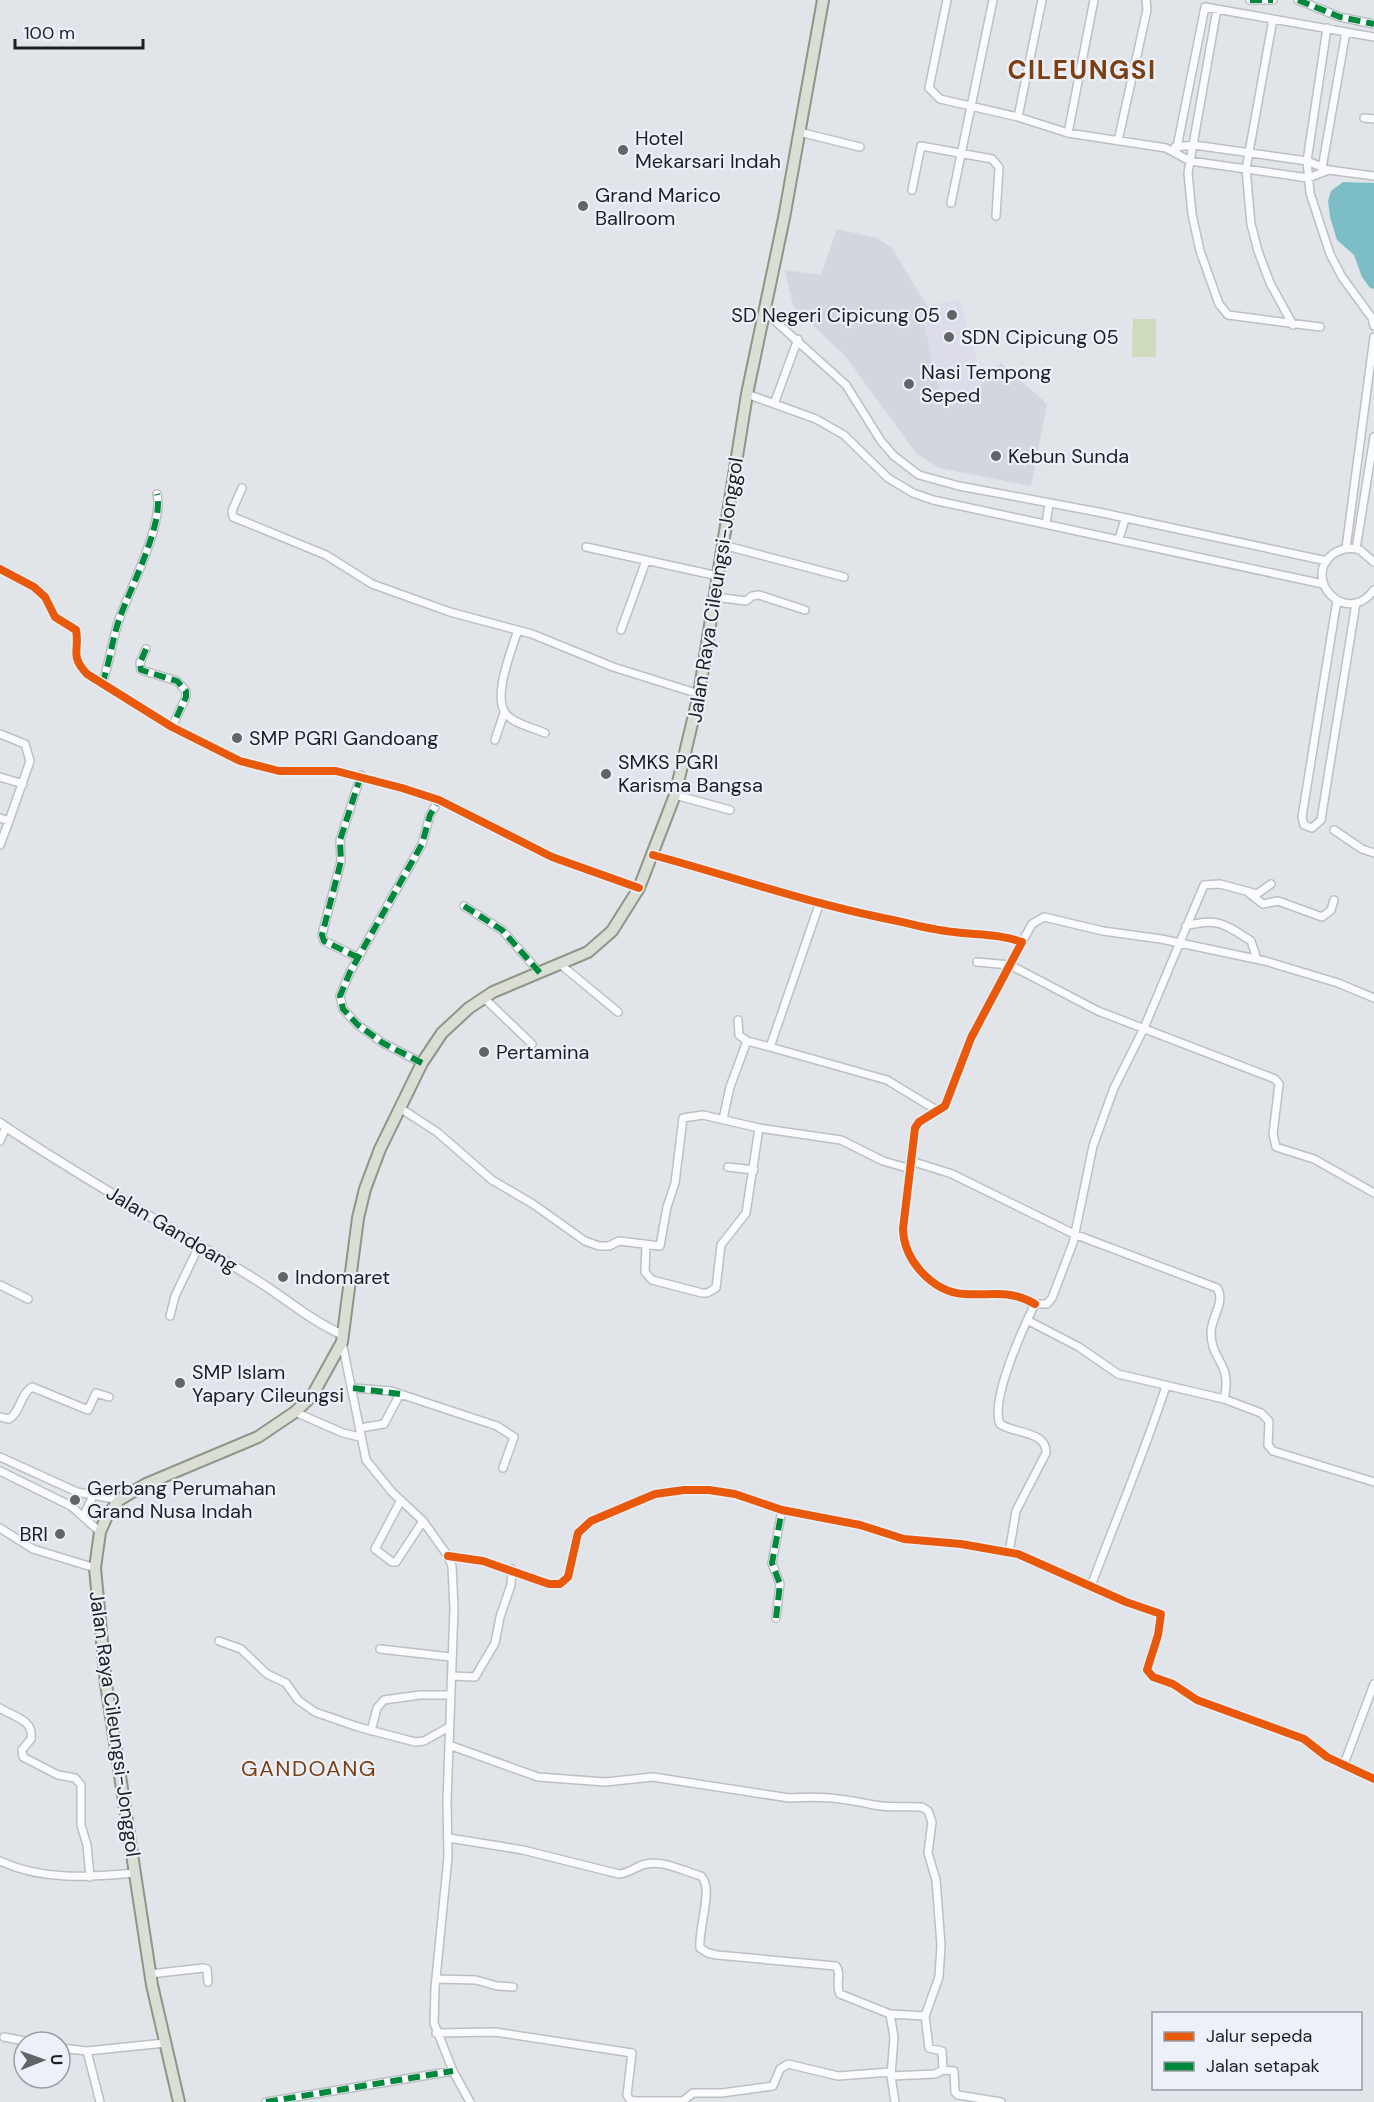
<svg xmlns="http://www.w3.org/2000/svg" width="1374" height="2102" font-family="'DM Sans',sans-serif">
	<rect width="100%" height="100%" fill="#e1e4e8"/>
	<path fill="#d1d6df" d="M837,229L877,238L892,248L927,306L923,318L931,355V365L935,378L952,403L983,383L1001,363L1047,404L1031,486L939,468L916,453L846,357L793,306L785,270L821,275Z"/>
	<path fill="#dddcea" d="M960,299L983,383L953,404L948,397L938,396L940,384L931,365V355L923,318L927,306Z"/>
	<path fill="#cedbbd" d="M1133,319H1156V357H1132Z"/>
	<path fill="#7dbec6" d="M1343,182L1374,183V289L1370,288L1362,277L1354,255L1337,240L1330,217L1328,201L1331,191Z"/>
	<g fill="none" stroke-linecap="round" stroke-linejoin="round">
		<g stroke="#bdbfc3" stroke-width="10">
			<path id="minor" d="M947,0L929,88L940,99L1018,117L1042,0
				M1250,0H1273
				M1298,0L1340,17L1374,24
				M1217,9L1188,173L1192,214L1200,251L1219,304L1228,315L1320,327
				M1273,19L1246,169L1251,224L1258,251L1270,283L1293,325
				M1327,28L1307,161L1310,193L1330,254L1342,277L1372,318L1374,326
				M1018,117L1068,133L1166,148L1190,161L1308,178L1329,170
				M1364,118L1374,119
				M799,132L860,147
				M1068,133L1094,0
				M1118,141L1147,10L1146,0
				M1175,147L1194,145L1307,161L1329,170L1374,176
				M1176,152L1205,7L1374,37
				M1322,168L1346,32
				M912,190L921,146L992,159L999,167L996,216
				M951,203L993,0
				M765,312L846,385L881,441L894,456L919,475L959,486L1098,512L1327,561
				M747,394L816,419L844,435L888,478L913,493L933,500L1323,584
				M774,404L798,339
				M242,488L232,511L233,517L326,555L372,584L450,612L532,634L613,667L699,694
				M1046,524L1049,504
				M1119,539L1125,519
				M723,545L844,577
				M586,547L718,576
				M1346,548L1374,337
				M1356,549L1374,437
				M1374,562L1360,550C1351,547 1342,548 1333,554C1301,578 1346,628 1374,590
				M0,569L34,587L45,597L55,617L76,630C80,650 69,655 87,674L172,727L240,761L279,771H336L402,788L439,800L552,857L639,888
				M715,597L746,601L752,596L759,595L805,610
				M1337,600L1302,817L1304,825L1312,828L1321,820L1356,603
				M518,630C512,649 491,699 507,715C515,724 534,728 545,733
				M621,630L646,561
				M146,649L140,663L141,670L177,681L186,691V697L172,727
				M102,684C110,662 112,639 120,617C131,587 164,523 157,494
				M0,734L25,744L30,761L9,821L0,818
				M495,740L504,713
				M0,777L23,784
				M675,795L730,810
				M1334,830L1362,849L1374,853
				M0,845L9,821
				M653,855C730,876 805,902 883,918C906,922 930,930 954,932C977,935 1000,934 1022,942L971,1038L945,1106L919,1122L915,1128L903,1229C904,1260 932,1292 964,1294C991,1296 1010,1289 1035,1304
				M1249,893L1263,904L1278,901L1322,917L1331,910L1334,900
				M820,902L770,1047L887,1080L938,1111
				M464,906L502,930L540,973
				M1186,926C1217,917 1225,924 1251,941L1257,959
				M1022,942L1032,924L1044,917L1103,931L1161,939L1265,961L1338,983L1374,998
				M359,958L324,941L322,935L341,861L340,840L361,775
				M977,962L1010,965L1098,1011L1275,1079L1279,1084L1273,1134L1276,1147L1314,1159L1374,1193
				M560,964L618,1012
				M484,998L532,1044
				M738,1020L739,1035L747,1041
				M422,1063L383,1043L358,1025L343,1009L340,996L350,972L422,844L430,815L439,800
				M400,1108L437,1132L492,1180L533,1204L585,1241L599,1246H609L619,1241L660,1246L667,1207L675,1183L683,1118L703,1115L759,1128
				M723,1119L730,1087L747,1041L770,1047
				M0,1141L6,1127
				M911,1161L952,1174L1074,1234L1217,1288C1226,1302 1211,1317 1211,1333C1211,1361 1233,1363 1224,1399
				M728,1167L754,1170
				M646,1245L645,1272L652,1280L702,1293H707L716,1288L721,1245L746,1213L759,1128L841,1140L883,1161L911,1169
				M0,1285L28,1299
				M170,1316L175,1296L199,1246
				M1027,1320L1079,1347L1118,1374L1224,1399L1261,1413L1269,1421L1268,1445L1273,1451L1374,1482
				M342,1342L366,1460L392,1492L423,1521L448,1556L452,1566L454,1608L447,1801L448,1857L435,1988L434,2023L453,2071L470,2102
				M353,1388L391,1391L497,1426L514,1437L503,1468
				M295,1412L343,1433L360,1437
				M0,1417L9,1419C21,1412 20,1394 32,1387L88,1410L96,1393L109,1397
				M360,1428L384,1424L400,1394
				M0,1457L77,1492L119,1500
				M0,1471L71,1506L100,1532
				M401,1500L375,1549L392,1562H396L423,1521
				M83,1517L93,1496
				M0,1528L33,1549L95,1568
				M1009,1553L1016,1511L1046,1453C1047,1431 1015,1434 1000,1424C990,1400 1023,1328 1035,1304H1047L1052,1298L1073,1243L1093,1146L1114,1088L1144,1028L1204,885L1220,884L1257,894L1271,884
				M448,1556L483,1561L549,1584H560L568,1577L578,1533L591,1521L655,1494L684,1490H709L735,1494L782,1510L860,1525L904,1539L961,1544L1018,1554L1126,1602L1161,1614L1158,1635L1147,1670L1153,1677L1173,1684L1197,1700L1304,1739L1327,1757L1374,1779
				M1091,1586C1116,1519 1144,1454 1166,1386
				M776,1618L780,1584L772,1563L782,1510
				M219,1641L241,1649L267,1674L286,1683L298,1700L315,1712L358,1727L415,1742L424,1741L449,1727
				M380,1649L451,1657
				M452,1676L475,1677L495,1643L500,1617L511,1585L512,1569
				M0,1708C13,1717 34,1719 31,1739L22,1750L23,1757L58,1775L75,1778L81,1785V1825L87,1845L90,1877
				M371,1731L377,1708L384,1700L420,1695H450
				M449,1745L538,1777L605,1782L653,1777L789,1798C823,1796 841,1798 874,1805C889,1808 906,1806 922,1807L928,1811L932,1822L928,1853L936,1880L941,1945L939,1977L925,2016
				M1344,1764L1374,1684
				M449,1838L523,1850L619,1874C630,1873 636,1866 646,1864C664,1860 683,1871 701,1876C714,1888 698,1928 700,1948L708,1953L717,1955L836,1966C842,1973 835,1985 840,1994L890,2014L925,2016L929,2048L942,2051L943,2070L954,2071L955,2092L958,2095L1001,2102
				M0,1861C43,1881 89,1877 135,1873
				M150,1974L203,1968L207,1969L208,1982
				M436,1979L476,1980L497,1986L513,1987
				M890,2014L894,2037L891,2076L895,2102
				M436,2033L495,2032L632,2053L627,2095L630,2100L636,2101H683L693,2093H722L773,2086L780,2069L788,2064L838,2076L891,2072
				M4,2037L29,2042
				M60,2048L87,2051L100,2102
				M87,2051L165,2043
				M891,2076L935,2074L943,2070
				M266,2102L453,2071"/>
		</g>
		<g stroke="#bdbfc3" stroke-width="11">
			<path id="tertiary" d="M0,1123C81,1178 167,1225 250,1276C282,1295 309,1320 343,1335"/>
		</g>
		<g stroke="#8f9587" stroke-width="14">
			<path id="primary" d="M179,2102L152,1985L106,1684L95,1568L100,1532L107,1516L119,1500L146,1484L258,1437L295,1412L312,1396L342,1342L358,1218L365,1189L380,1149L422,1063L442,1033L469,1008L493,992L588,952L612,931L639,888L675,795L699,694L747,394L784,218L823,0"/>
		</g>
		<use href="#minor" stroke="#fafbfc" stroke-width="7"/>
		<use href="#tertiary" stroke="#fafbfc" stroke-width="8"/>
		<use href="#primary" stroke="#daded5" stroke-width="10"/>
		<path stroke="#00873e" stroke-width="6" stroke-dasharray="12 6" stroke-linecap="butt" d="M1250,0H1273
			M1298,0L1340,17L1374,24
			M146,649L140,663L141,670L177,681L186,691V697L172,727
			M102,684C110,662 112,639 120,617C131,587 164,523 157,494
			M464,906L502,930L540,973
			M359,958L324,941L322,935L341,861L340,840L361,775
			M422,1063L383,1043L358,1025L343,1009L340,996L350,972L422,844L430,815L439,800
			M353,1388L400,1394
			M776,1618L780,1584L772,1563L782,1510
			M266,2102L453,2071"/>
		<g stroke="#ebf0f9" stroke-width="11">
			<path id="cycleway" d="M0,569L34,587L45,597L55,617L76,630C80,650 69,655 87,674L172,727L240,761L279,771H336L402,788L439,800L552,857L639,888
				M653,855C730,876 805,902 883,918C906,922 930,930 954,932C977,935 1000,934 1022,942L971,1038L945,1106L919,1122L915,1128L903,1229C904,1260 932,1292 964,1294C991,1296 1010,1289 1035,1304
				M448,1556L483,1561L549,1584H560L568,1577L578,1533L591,1521L655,1494L684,1490H709L735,1494L782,1510L860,1525L904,1539L961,1544L1018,1554L1126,1602L1161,1614L1158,1635L1147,1670L1153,1677L1173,1684L1197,1700L1304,1739L1327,1757L1374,1779"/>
		</g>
		<use href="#cycleway" stroke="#e8590c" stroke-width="8"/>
	</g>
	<g fill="#626467" stroke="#ebf0f9" stroke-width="2">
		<circle cx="623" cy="150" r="6"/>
		<circle cx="583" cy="206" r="6"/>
		<circle cx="952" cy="315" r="6"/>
		<circle cx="949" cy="337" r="6"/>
		<circle cx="909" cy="384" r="6"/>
		<circle cx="996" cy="456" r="6"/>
		<circle cx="237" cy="738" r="6"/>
		<circle cx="606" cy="774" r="6"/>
		<circle cx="484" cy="1052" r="6"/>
		<circle cx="283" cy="1277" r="6"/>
		<circle cx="180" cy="1383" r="6"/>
		<circle cx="75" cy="1500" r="6"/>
		<circle cx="60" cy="1534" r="6"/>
	</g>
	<g text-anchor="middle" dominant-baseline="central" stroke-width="4.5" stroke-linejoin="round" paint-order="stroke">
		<g font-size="20" fill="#1d1f22" stroke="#ebf0f9" text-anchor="start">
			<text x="635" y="138">Hotel<tspan x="635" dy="23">Mekarsari Indah</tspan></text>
			<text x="595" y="195">Grand Marico<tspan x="595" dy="23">Ballroom</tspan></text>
			<text x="940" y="315" text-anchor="end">SD Negeri Cipicung 05</text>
			<text x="961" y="337">SDN Cipicung 05</text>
			<text x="921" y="372">Nasi Tempong<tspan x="921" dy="23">Seped</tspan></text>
			<text x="1008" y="456">Kebun Sunda</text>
			<text x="249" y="738">SMP PGRI Gandoang</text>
			<text x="618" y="762">SMKS PGRI<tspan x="618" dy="23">Karisma Bangsa</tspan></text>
			<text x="496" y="1052">Pertamina</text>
			<text x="295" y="1277">Indomaret</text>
			<text x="192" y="1372">SMP Islam<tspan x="192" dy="23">Yapary Cileungsi</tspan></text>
			<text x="87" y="1488">Gerbang Perumahan<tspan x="87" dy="23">Grand Nusa Indah</tspan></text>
			<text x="48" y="1534" text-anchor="end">BRI</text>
		</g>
		<g font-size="20" fill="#1d1f22" stroke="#ebf0f9">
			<text transform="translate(715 590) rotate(-81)">Jalan Raya Cileungsi-Jonggol</text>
			<text transform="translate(172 1229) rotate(31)">Jalan Gandoang</text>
			<text transform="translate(115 1724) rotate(82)">Jalan Raya Cileungsi-Jonggol</text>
		</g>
		<g font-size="22" letter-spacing="1.5" fill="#7b3f11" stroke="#ebf0f9">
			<text x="309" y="1768">GANDOANG</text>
		</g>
		<g font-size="26" font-weight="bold" letter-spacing="1.5" fill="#7b3f11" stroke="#ebf0f9">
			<text x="1082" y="70">CILEUNGSI</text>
		</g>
	</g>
	<rect x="1152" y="2012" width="210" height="78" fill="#ebf0f9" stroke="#999ca3" stroke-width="1.5"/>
	<rect x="1164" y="2032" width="30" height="9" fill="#e8590c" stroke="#999ca3" stroke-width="1.5"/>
	<text x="1206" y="2042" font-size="18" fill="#1d1f22">Jalur sepeda</text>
	<rect x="1164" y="2062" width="30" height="9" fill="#00873e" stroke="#999ca3" stroke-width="1.5"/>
	<text x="1206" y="2072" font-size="18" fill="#1d1f22">Jalan setapak</text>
	<g transform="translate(42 2060) rotate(89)"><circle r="28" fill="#ebf0f9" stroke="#999ca3" stroke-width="1.5"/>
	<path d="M0-4.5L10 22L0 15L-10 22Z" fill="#626467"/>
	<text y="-9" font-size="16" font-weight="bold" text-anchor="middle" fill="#1d1f22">U</text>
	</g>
	<path d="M15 39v9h128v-9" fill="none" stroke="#1d1f22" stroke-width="3"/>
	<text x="24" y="39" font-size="18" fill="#1d1f22" stroke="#ebf0f9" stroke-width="4.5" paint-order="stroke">100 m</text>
</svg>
